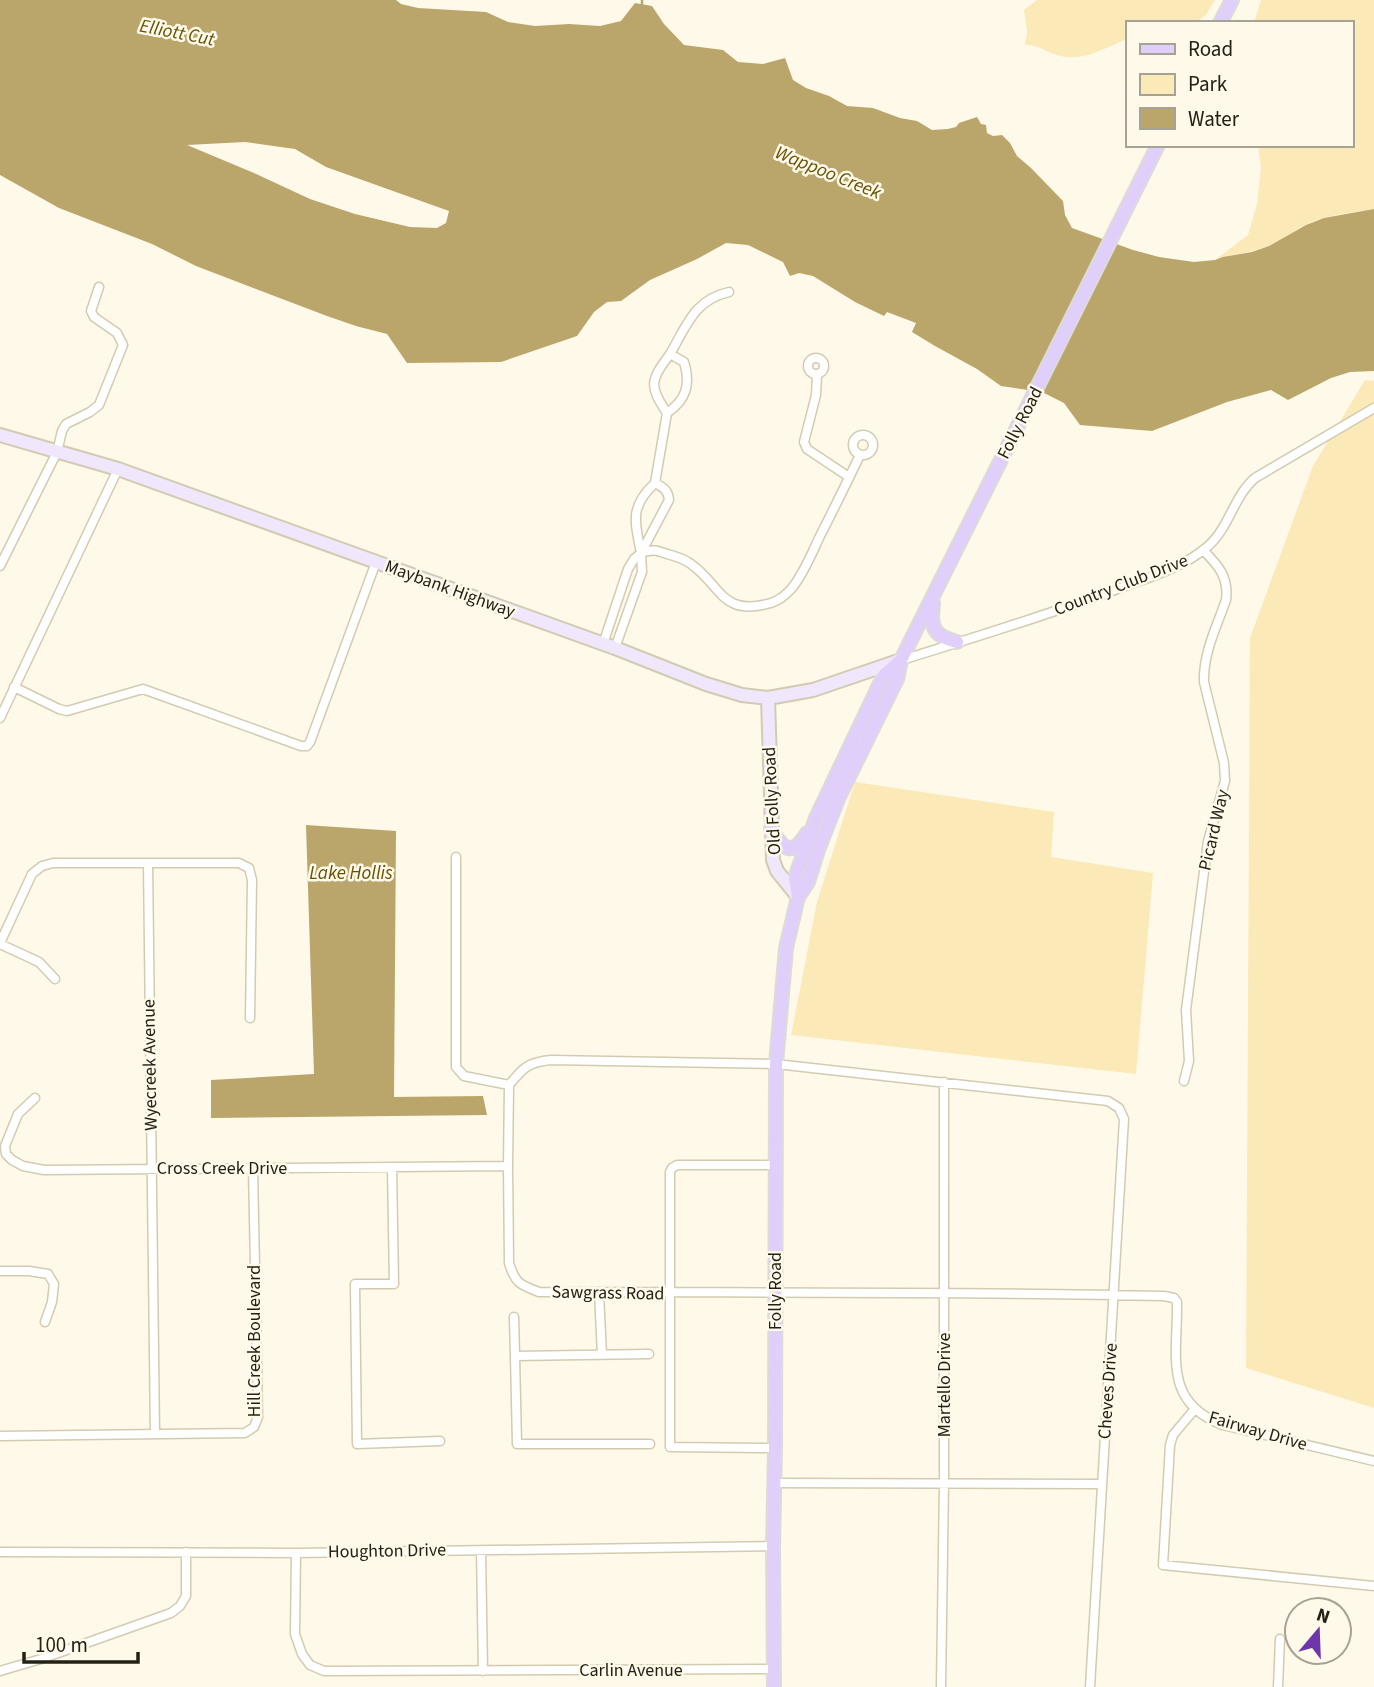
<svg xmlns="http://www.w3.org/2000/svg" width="1374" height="1687" font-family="'Source Sans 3',sans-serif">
	<rect width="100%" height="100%" fill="#fef9e9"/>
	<path fill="#fbeab7" d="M1037,0H1215L1206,15L1195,23H1127V39C1104,48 1082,63 1057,55C1046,52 1038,44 1025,45L1027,32L1024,10Z
		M1261,0H1374V209C1351,213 1326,215 1305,225C1291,232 1278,243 1262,248C1247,254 1230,254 1215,260L1248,235L1257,204L1261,168L1258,145H1351V23H1254Z
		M1365,380L1374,381V1408L1246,1368L1250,638L1313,466Z
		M855,782L1054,812L1051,857L1153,873L1136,1074L791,1035L817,902Z"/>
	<path fill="#baa66b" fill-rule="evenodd" d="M0,0H396L401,4L418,8L486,12L508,22L535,26L569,24L600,26L621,21L635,3L652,6L664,24L684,45L723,50L738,62L763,64L785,58L793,80L806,88L829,96L847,106L873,108L900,118L917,121L932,130L948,129L956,127L959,123L977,117L981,124L986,125L987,133L993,136L1002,135L1010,143L1017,156L1031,168L1063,201L1065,215L1072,228L1133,250L1159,257L1194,262L1215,260L1223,257L1252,252L1269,246L1306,225L1324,218L1374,209V371L1350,372L1331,378L1288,400L1271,390L1227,402L1152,431L1080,425L1064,403L1042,392L1001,386L977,369L935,346L912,332L916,323L887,312L884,316L855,302L813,276L799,273L790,276L783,262L748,245L726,243L697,259L650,280L621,301L607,302L594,312L577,336L501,362L407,363L387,334L356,326L327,316L196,266L152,244L59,208L0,175ZM245,142L295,149L326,167L449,211L446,223L437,228L410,227L355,214L310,199L254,173L187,145Z
		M306,825L396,831L394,1097L483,1096L487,1115L211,1118V1080L314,1074Z"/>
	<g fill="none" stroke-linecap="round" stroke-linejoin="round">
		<path stroke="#baa66b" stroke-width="2.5" d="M642,0V4"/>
		<g stroke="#d3cbb1" stroke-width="11">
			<path id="street" d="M670,354C687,325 694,300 729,292
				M808 366a8 8 0 1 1 16 0a8 8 0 1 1-16 0Z
				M817,374L816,395L804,442L807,449L849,477
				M853 445a10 10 0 1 1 20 0a10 10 0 1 1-20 0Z
				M655,483L667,413C648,385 651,380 670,354L684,362C691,385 686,400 667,413
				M655,483C664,488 668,490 669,500L641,553C635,522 629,507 655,483Z
				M641,553C653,549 656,550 667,554C675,556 684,559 691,564C722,586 721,617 771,603C780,600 786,595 792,588C804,573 812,553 820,536C834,509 847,482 860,455
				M0,566L57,452L62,431L66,424L90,412L99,405L123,345L117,333L94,317L91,311L99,287
				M603,644L628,569L634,559L641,553L642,572L615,648
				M902,660C975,637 1049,615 1120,588C1150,577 1182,568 1207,547C1229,529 1233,497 1255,478L1374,408
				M14,687L59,709L67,711L143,689L301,746H307L310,742L376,562
				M0,718L118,469
				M456,857V1067L464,1076L509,1085
				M148,863L155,1434
				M0,943L32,874L42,866L53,863H239L249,868L252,880L250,1018
				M0,944L39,962L55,979
				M1184,1081L1189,1061L1186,1010L1208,841L1225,781L1224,763L1204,682C1203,653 1217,626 1226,600C1229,577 1218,565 1203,550
				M509,1085C523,1068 528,1062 551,1060L776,1064L1108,1101L1119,1108L1124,1119L1090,1687
				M509,1085L508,1166L509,1263C515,1283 520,1285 539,1292C747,1293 956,1291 1164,1296L1174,1298L1177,1302C1178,1355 1162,1402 1223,1425L1374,1461
				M35,1098L18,1114L5,1146L6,1154L12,1160L23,1166L44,1170L508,1166
				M392,1168L394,1284H355L357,1444L440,1441
				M0,1271H29L48,1274L54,1284L52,1302L45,1322
				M599,1292L602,1355
				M514,1317L515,1356
				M649,1354L515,1356L517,1444H650
				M1194,1410L1173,1435L1170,1445L1163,1565L1374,1586
				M0,1436L245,1433L254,1427L258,1417L253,1168
				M775,1448L670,1447V1172L672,1168L677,1165H776
				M774,1483L1101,1484
				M481,1550L483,1671
				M0,1552L296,1553L773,1546
				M296,1553L295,1634L302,1654L310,1665L324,1671L775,1669
				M0,1671L41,1659L171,1613L180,1606L186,1596V1552
				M941,1687L944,1482V1082
				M1278,1687L1280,1639"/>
		</g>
		<g stroke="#d3cbb1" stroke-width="16">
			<path id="secondary" d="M0,435L118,469L615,648L706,684L742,695L768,698L813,690L901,660
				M768,698L773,860L777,871L798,897"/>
		</g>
		<g stroke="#dcdbda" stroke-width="16">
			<path id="primary" d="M1220,23L1232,0
				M933,603C930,627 933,636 957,642
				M771,829C783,848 791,859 807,833
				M798,897L795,878L816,818L884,675L901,660
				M774,1687L773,1546L775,1448L776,1064L786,948L798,897L808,882L818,850L838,799L897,679L901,660L1158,145"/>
		</g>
		<use href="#street" stroke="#fff" stroke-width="8"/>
		<use href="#secondary" stroke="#f0e7fd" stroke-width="12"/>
		<use href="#primary" stroke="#e1cffb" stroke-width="12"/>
	</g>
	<g text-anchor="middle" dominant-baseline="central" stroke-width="5" stroke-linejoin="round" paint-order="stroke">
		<g font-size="18" fill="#232016" stroke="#fef9e9">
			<text transform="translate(1020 423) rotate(-63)">Folly Road</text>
			<text transform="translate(1121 585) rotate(-21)">Country Club Drive</text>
			<text transform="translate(450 589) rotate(20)">Maybank Highway</text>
			<text transform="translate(772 801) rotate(-93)">Old Folly Road</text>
			<text transform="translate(1214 830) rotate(-77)">Picard Way</text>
			<text transform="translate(150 1065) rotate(-91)">Wyecreek Avenue</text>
			<text x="222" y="1168">Cross Creek Drive</text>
			<text transform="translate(775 1291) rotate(-90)">Folly Road</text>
			<text transform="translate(608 1293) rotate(1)">Sawgrass Road</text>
			<text transform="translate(254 1341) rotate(-90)">Hill Creek Boulevard</text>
			<text transform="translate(944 1385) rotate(-90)">Martello Drive</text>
			<text transform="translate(1108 1391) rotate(-86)">Cheves Drive</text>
			<text transform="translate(1258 1431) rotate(16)">Fairway Drive</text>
			<text transform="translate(387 1551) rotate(-1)">Houghton Drive</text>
			<text x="631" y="1670">Carlin Avenue</text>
		</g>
		<g font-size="19" font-style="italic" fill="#665104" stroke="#fef9e9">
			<text transform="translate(177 33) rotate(11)">Elliott Cut</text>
			<text transform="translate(828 173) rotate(22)">Wappoo Creek</text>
			<text x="351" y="873">Lake Hollis</text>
		</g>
	</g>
	<rect x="1126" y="21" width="228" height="126" fill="#fef9e9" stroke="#a6a295" stroke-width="2"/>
	<rect x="1140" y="44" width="35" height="10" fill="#e1cffb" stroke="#a6a295" stroke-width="2"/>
	<text x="1188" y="56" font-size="21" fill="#232016">Road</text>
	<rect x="1140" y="74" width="35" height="21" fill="#fbeab7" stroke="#a6a295" stroke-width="2"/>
	<text x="1188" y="91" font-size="21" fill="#232016">Park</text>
	<rect x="1140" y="108" width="35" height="21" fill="#baa66b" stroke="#a6a295" stroke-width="2"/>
	<text x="1188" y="126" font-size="21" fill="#232016">Water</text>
	<g transform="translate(1318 1631) rotate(19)"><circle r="33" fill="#fef9e9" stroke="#a6a295" stroke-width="2"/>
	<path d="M0-5L12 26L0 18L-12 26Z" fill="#6f35ab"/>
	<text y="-10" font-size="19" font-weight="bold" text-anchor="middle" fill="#232016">N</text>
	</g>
	<path d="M24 1652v10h114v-10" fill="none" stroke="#232016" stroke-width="3.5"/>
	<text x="35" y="1652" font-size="21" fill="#232016" stroke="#fef9e9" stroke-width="5" paint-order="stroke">100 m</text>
</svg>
